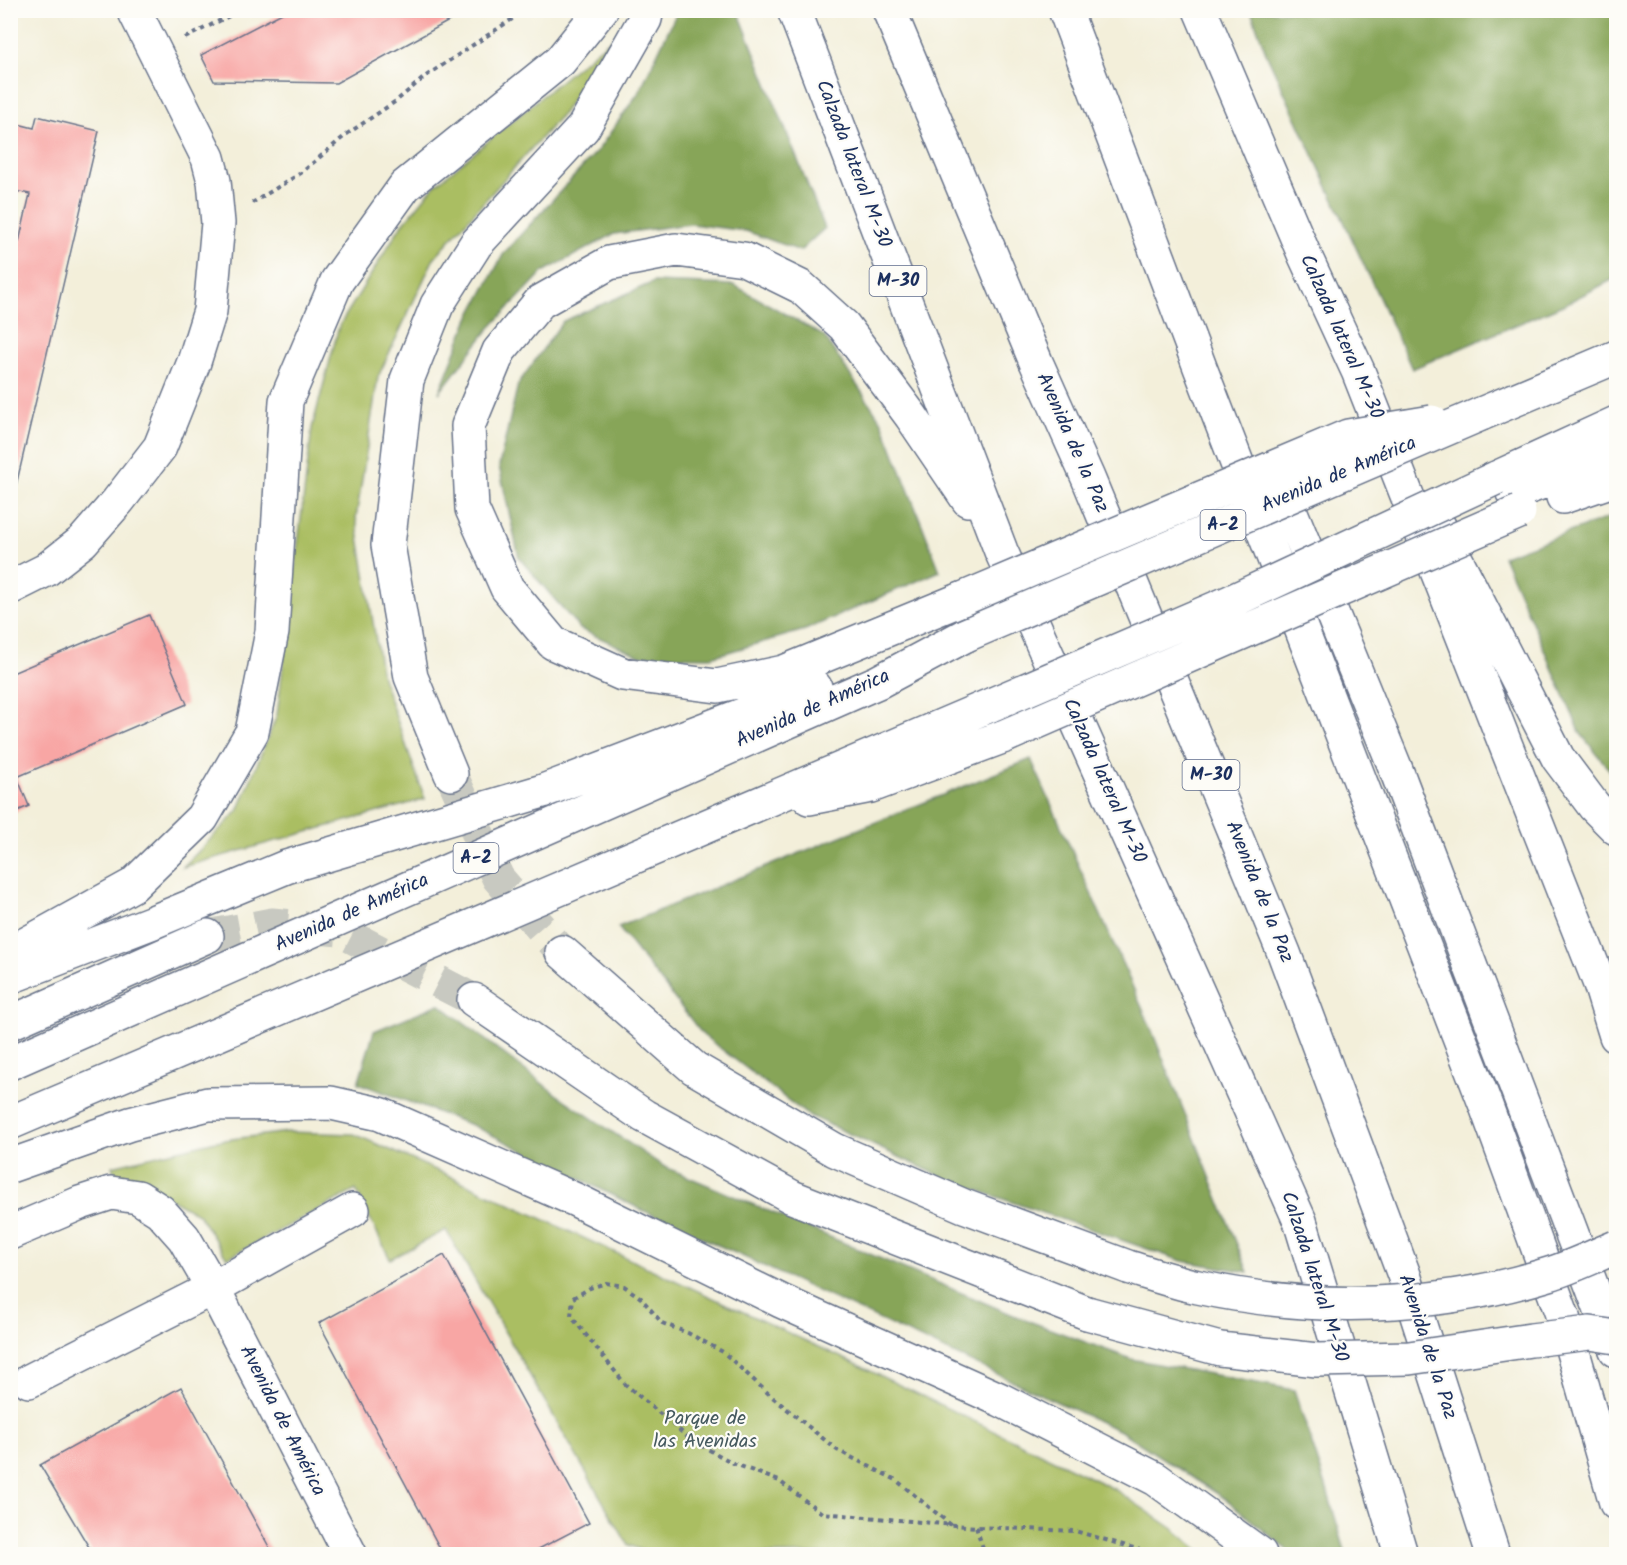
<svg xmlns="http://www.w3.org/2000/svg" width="1627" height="1565" font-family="Kalam,sans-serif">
	<rect width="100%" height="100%" fill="#fdfcf7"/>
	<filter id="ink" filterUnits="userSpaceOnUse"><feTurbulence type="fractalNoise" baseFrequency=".0167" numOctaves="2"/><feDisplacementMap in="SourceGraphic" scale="12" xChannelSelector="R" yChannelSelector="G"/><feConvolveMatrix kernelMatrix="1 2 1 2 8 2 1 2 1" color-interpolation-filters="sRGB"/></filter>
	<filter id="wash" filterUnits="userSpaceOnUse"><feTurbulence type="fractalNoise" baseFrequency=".008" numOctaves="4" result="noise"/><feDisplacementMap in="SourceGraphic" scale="24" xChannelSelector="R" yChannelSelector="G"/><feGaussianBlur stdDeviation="1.35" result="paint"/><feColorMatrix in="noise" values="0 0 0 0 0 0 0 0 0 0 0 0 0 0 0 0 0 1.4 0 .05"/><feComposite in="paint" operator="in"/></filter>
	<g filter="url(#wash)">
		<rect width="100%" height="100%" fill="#f3efda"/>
		<path fill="#aabe62" stroke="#627660" stroke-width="1.5" d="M612,38L564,112L434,258L378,377L356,518L382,677L425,799L183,867L238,811L277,715L312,428L339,326L399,229L434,186Z
			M288,1132L354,1134L454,1178L860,1366L1114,1489L1172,1528L1204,1554H652L628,1545L446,1230L390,1259L356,1190L227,1258L198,1214L139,1181L116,1179L112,1166L216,1141Z"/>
		<path fill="#87a558" stroke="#516a5b" stroke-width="1.5" d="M678,10L738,11L825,228L800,251L746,231L691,224L614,234L543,272L488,330L439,393L468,320L504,253L598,150L639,92Z
			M1251,11H1616V278L1565,304L1412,369L1266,53Z
			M654,282L734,285L824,336L882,422L940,571L805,630L711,657L640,656L580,629L519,558L499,466L518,384L563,321Z
			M1616,515V778L1581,734L1503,556Z
			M1031,759L1148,1021L1248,1272L1182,1261L951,1181L806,1114L703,1035L618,927Z
			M439,1004L556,1094L663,1166L1018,1317L1131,1359L1294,1390L1325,1483L1346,1554H1292L1227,1500L1122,1432L638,1208L474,1126L358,1083L374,1031Z"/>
		<g id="blocks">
			<path fill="#f8a6a4" d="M288,10H469L336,83L214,81L201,55Z
				M37,116L99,131L11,507L10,241L19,242L30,194L10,190V122L34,128Z
				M149,615L187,704L17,777L29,806L10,814V674Z
				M444,1255L589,1523L529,1554H443L319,1323Z
				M181,1387L273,1554H93L40,1465Z"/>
		</g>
	</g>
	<g filter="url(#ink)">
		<use href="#blocks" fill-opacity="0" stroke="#677289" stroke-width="1.5"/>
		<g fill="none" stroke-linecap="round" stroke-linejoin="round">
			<path stroke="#c8c9c1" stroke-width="33" stroke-dasharray="33 16" stroke-linecap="butt" d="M451,774L498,878L562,952
				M207,936L272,924L338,930L474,1000"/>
			<g stroke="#677289" stroke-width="36">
				<path id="minor" d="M10,588L46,570L83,541L118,501L160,447L194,362L210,311L218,223L214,181L208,158L134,10
					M10,1233L80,1203L111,1193L138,1197L160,1211L184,1238L213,1288L350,1554
					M29,1381L213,1288L353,1210"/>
			</g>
			<g stroke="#677289" stroke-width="36">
				<path id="highway" d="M794,10L1001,551L1300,1221L1401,1554
					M889,10L1036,362L1088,478L1284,953L1404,1275L1493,1554
					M1065,10L1201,370L1486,1106L1563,1317L1616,1503
					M1200,10L1304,254L1358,371L1600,984L1616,1036
					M1481,414L1616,357
					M1268,474L1288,505L1395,767L1616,1350
					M1496,478L1616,423
					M1513,493L1616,455
					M1563,497L1616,479
					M1439,526L1558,758L1594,806L1616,828
					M962,599L784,672L717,686L622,674L553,643L507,588L472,509L468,426L499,351L540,302L609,263L676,250L744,259L801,287L844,326L911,416L968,500
					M451,774L411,677L388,545L407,380L437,305L476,244L583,128L645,19L647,10
					M809,798L871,786L1005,736
					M562,952L694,1068L835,1150L964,1206L1128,1267
					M10,953L133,885L202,818L252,732L272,632L286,401L337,281L405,186L560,61L601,10
					M10,977L153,922L286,867L543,791L815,687
					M474,1000L644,1116L792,1197L1087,1313
					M10,1023L207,936
					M10,1063L878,682L966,635
					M10,1123L993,704
					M10,1166L130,1124L208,1104L331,1103L380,1114L576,1200L781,1301L1001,1400L1156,1479L1260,1554"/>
			</g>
			<path stroke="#677289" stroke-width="4" stroke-dasharray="4.5 4.5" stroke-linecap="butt" d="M185,38L241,10
				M252,203L301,173L347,134L396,101L426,76L526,10
				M951,1525L896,1480L837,1450L770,1395L723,1352L688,1333L662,1323L641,1298L624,1286L606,1283L590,1288L573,1298L571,1316L625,1384L691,1440L735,1464L779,1481L822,1513L976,1527L1075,1531L1154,1554
				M976,1527L985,1554"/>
			<use href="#minor" stroke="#fff" stroke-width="33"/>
			<use href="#highway" stroke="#fff" stroke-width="33"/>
			<g stroke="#677289" stroke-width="36" stroke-linecap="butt">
				<path id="highway-bridge" d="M962,599L1348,436L1432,422
					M966,635L1481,414
					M993,704L1228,603L1496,478
					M1005,736L1519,512
					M1128,1267C1151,1274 1174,1282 1198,1287C1314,1312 1435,1309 1549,1274C1572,1267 1594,1256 1616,1247
					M1087,1313L1220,1349L1317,1360L1409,1358L1531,1340L1590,1333L1616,1337"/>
			</g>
			<use href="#highway-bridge" stroke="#fff" stroke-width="33"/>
		</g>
	</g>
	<g text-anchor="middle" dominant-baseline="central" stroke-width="4.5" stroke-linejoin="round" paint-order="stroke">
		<g fill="#fdfcf7" stroke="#5f6c8c" stroke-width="1.5">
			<rect x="869.5" y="266" width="57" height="30" rx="4.5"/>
			<rect x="1200.5" y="510" width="45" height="30" rx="4.5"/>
			<rect x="1182.5" y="760" width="57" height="30" rx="4.5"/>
			<rect x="453.5" y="843" width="45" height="30" rx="4.5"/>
		</g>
		<g font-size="18" font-weight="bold" fill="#1b2f5e">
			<text x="898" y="281">M-30</text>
			<text x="1223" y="525">A-2</text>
			<text x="1211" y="775">M-30</text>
			<text x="476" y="858">A-2</text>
		</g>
		<g font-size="20" fill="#1b2f5e" stroke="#fdfcf7">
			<text transform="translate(853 164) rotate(69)">Calzada lateral M-30</text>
			<text transform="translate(1341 337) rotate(66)">Calzada lateral M-30</text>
			<text transform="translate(1072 443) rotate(66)">Avenida de la Paz</text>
			<text transform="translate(1339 475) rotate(-23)">Avenida de América</text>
			<text transform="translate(813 709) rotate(-24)">Avenida de América</text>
			<text transform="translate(1104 781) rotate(66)">Calzada lateral M-30</text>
			<text transform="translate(1259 892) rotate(68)">Avenida de la Paz</text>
			<text transform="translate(352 913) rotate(-24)">Avenida de América</text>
			<text transform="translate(1314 1277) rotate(72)">Calzada lateral M-30</text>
			<text transform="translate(1427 1347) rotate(72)">Avenida de la Paz</text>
			<text transform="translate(282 1421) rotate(63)">Avenida de América</text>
		</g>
		<g font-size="20" fill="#465a5f" stroke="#fdfcf7">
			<text x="705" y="1419">Parque de<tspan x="705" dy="23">las Avenidas</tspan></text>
		</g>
	</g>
	<rect width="1627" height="1565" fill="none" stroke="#fdfcf7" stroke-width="36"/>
</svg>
